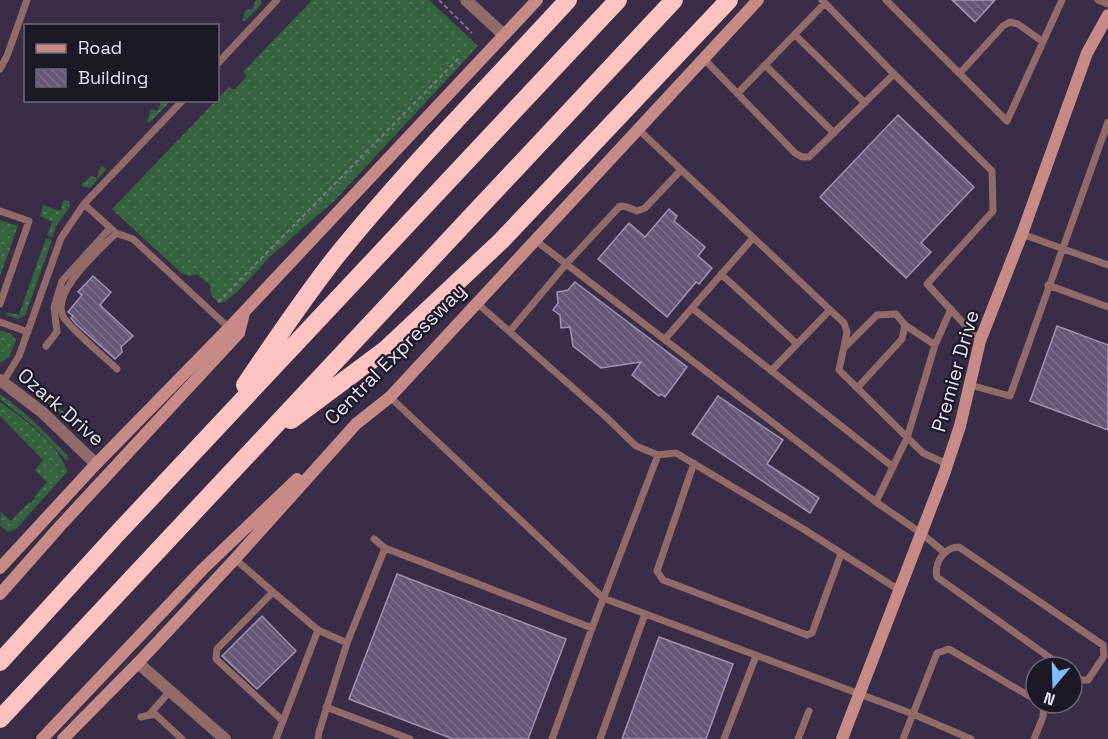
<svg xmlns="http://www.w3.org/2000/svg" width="1108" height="739" font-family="'Space Grotesk',sans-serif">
	<defs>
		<pattern id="grass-dots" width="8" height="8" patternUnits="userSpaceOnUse" patternTransform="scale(1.5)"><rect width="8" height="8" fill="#35633e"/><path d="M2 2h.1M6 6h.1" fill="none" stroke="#52795a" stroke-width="1.8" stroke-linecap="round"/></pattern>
		<pattern id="building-back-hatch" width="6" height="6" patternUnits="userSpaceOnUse" patternTransform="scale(1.5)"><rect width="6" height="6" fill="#645876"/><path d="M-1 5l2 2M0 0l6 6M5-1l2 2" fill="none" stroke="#7a708a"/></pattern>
	</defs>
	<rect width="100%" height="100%" fill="#392d48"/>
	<path fill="url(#grass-dots)" d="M256,0H261L262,4L245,21H242L246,9L252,10Z
		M312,0H429L478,46L334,201L272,255L236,293L225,302L219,303L211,295L210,285L197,274L189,276L181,273L112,209L229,87L234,90L247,76L243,72Z
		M161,101H167L168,104L150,122H147L151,109L158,111Z
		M101,166L106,168L105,171L90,188L82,186V184L91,176L97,178Z
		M64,200L69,201L70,207L56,226L53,237L47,235L52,222L40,216L43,205L60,211Z
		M0,220L18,226L0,276Z
		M46,238L52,240L25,316L18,319L6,315L7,312L19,315Z
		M0,330L11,334L16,340L9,357L0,363Z
		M23,377L68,416L65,418L24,382L21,378Z
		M0,394C26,412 47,434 68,456L67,461L35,427L0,399Z
		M0,402C19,415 63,448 67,472L16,529L8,532L0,526L1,512L11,521L29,502L31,503L35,498L34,497L47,482L35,470L43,460L0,416Z"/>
	<path fill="url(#building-back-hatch)" stroke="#a193b4" stroke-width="1.5" d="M952,0H995L975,22Z
		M898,115L974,187L921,243L931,252L906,278L820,197Z
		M669,209L677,216L674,221L705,247L698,256L712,268L699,284L696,282L667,317L598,259L629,223L645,237Z
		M93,276L111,292L100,305L133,336L121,347L122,352L115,359L76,324L71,318L73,316L68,312L82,295L78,292Z
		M575,282L687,367L665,397L661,394L659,396L632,375L641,362L601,368L573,346L570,327L561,328L560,315L553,310L558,303L557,292L568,290Z
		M1057,326L1108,345V430L1030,401Z
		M718,396L783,440L767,464L819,498L810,513L692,434Z
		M397,574L566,639L528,739H453L349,699Z
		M262,616L296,651L257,689L222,656Z
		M659,637L733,664L706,739H622Z"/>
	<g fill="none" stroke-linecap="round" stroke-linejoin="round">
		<path stroke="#7e748b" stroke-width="2" stroke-dasharray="4.5 3" stroke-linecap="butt" d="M439,0L472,33
			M218,302L459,58"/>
		<path stroke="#926b69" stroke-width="7" d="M822,0L894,74L992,171L993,211L927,284L980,341
			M886,0L1007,121L1062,0
			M1098,0L1108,4
			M795,35L865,103
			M704,59L795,153L802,157H809L894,74
			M218,63L277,0
			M765,65L834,133
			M0,69L7,56L27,0
			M960,73L1003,26L1010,22L1018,24L1043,42
			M738,93L825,3
			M639,130L844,323L847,332L839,370L923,453L947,464
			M84,204L116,233L133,239L229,328
			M0,211L29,221L0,304
			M116,233C100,250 51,291 63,316C68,327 106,358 117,369
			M1022,234L1108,265
			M535,240L876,502L921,533L944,552
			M721,274L797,344
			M1048,285L1108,307
			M477,303L606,417L636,446L658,455L676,453L805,530L899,590
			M692,308L893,467
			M0,322L28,332
			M905,325L935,345
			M510,331L567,263L620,206L627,207L637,211L645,208L681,170
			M665,339L753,238
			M46,346L57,332L54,307L62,281L110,228
			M845,347L877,315L896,314L905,325L902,339L858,387
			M771,371L830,310
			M3,382L19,356L61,238L84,204L183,100
			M970,385L1010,396L1108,122
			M390,397L603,598L913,714L971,739
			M694,463L657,571L663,580L807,635L812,633L841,554
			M876,502L907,438L935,345L951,309
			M374,539L385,548
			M235,559L273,592
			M1063,667L937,577C934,563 944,547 959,547L1103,645L1104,656L1088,680H1081L1072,674
			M326,707L410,739
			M149,715L170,691
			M141,717L155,714L182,739
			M283,721L216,659L217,649L273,592L318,630L347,643
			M276,739L318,630
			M318,739L319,732L347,643L385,548L592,628
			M552,739L592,628L658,455
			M600,739L645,614
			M724,739L756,656
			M798,739L809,711
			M903,739L937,653L949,649L1036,700
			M1034,739L1043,717L1044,704L1042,703"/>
		<path stroke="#926b69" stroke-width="12" d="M466,0L504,35
			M0,380L42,412L96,464
			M138,663L225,739"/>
		<path stroke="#c88a87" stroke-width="12" d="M0,568L96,464L229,328L537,0
			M0,594L61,525L239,333L244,313
			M42,739L203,569L297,479
			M63,739L138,663L235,559L356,424L390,397L758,0
			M842,739L944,474L960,426L980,341L1022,234L1087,53L1108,15"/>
		<path stroke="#fdc3c0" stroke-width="18" d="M245,385C274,342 303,299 335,258C408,168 490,85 568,0
			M291,420L385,350L501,241L729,0
			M0,662L115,536L618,0
			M0,719L674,0"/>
	</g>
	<g text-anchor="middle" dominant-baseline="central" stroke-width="4.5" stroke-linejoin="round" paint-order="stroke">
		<g font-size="20" fill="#e8e1f3" stroke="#1d1825">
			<text transform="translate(395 354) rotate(-45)">Central Expressway</text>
			<text transform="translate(955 371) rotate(-74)">Premier Drive</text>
			<text transform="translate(61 407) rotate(41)">Ozark Drive</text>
		</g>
	</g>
	<rect x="24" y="24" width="195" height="78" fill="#1d1825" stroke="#6e6877" stroke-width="1.5"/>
	<rect x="36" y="44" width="30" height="9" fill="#c88a87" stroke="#6e6877" stroke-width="1.5"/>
	<text x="78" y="54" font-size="18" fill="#e8e1f3">Road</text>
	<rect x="36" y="69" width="30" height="18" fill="url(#building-back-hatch)" stroke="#6e6877" stroke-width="1.5"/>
	<text x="78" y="84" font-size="18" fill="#e8e1f3">Building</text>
	<g transform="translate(1054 685) rotate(199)"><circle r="28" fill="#1d1825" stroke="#6e6877" stroke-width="1.5"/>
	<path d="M0-4.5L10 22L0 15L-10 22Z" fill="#7fbdf9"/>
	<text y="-9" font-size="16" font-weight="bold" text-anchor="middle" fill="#e8e1f3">N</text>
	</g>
</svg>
